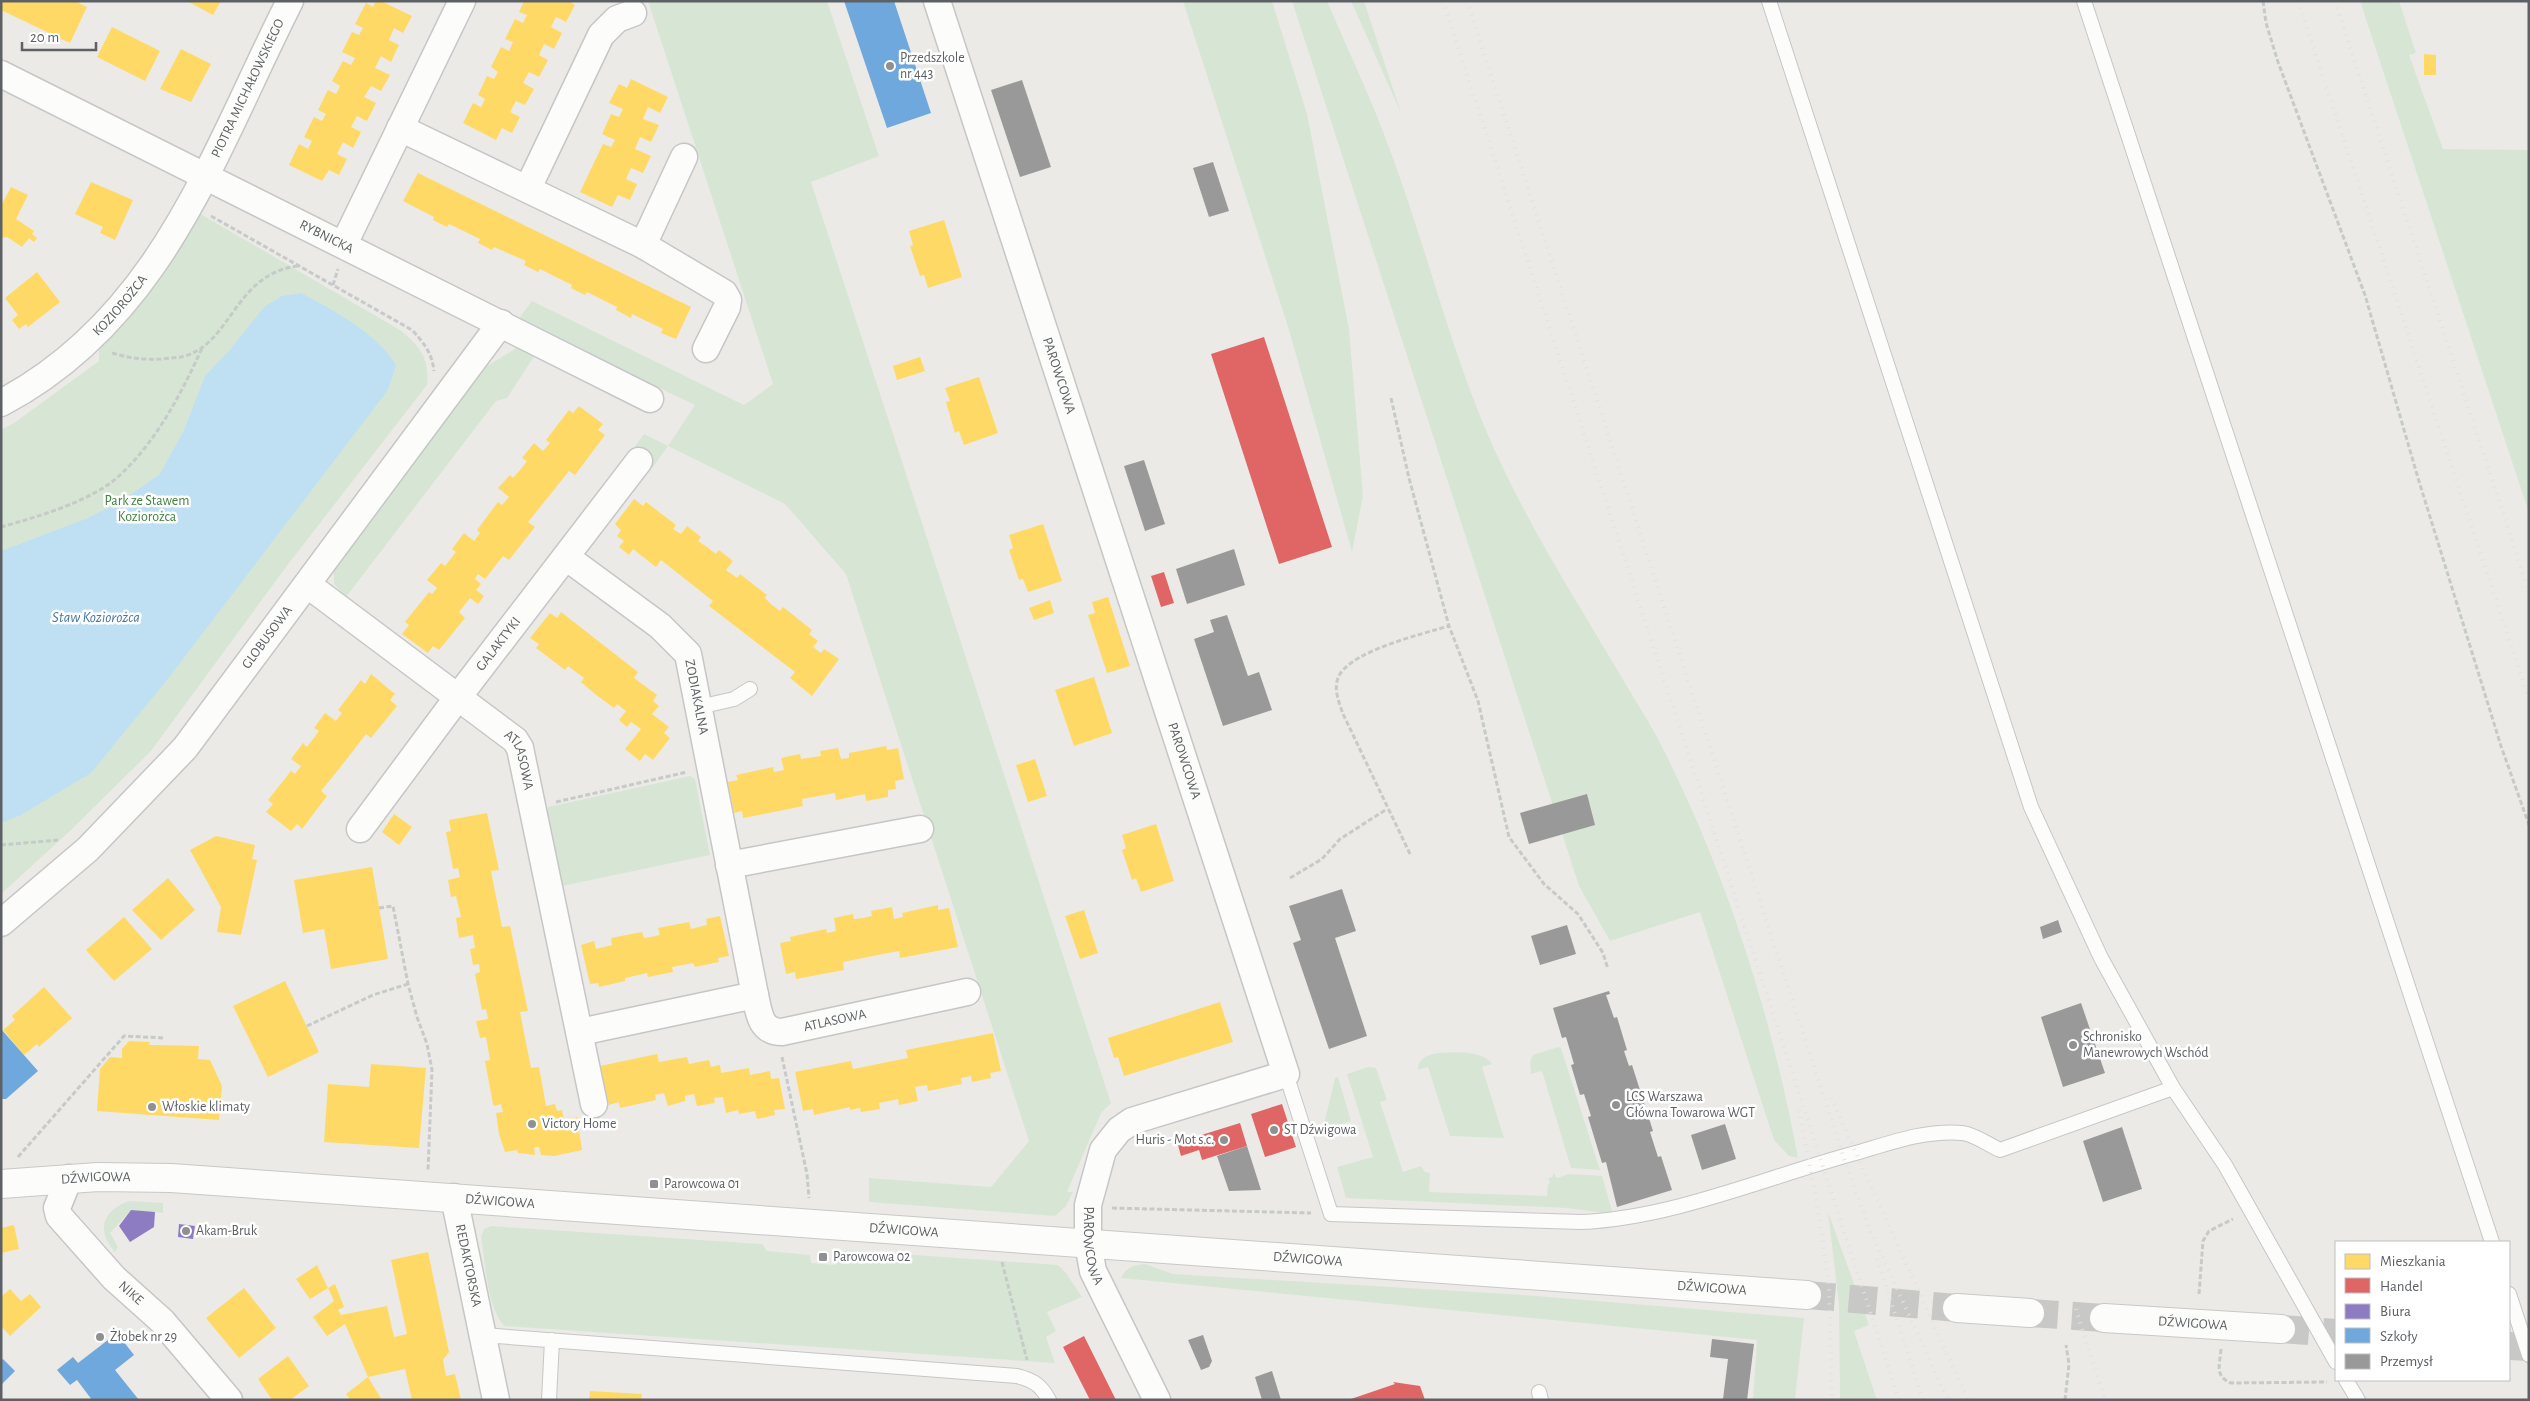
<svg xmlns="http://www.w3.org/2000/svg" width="2530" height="1401" font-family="'Alegreya Sans',sans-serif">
	<rect width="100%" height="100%" fill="#eceae7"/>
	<path fill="#d7e6d4" d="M648,1H827L879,156L811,182L1111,1103L1101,1113L1067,1192H1073L1066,1206L1055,1216L869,1202V1178L991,1187L1029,1141L846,574L785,504L668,446L653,467L633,449L644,434L668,446L695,405L521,322L520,317L532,301L744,405L773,384Z
		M1183,1H1272L1307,114L1349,329L1363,496L1352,552L1289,330Z
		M1292,1H1327C1350,55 1376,108 1395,164C1429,257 1452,354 1492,444C1528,525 1576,600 1621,676C1632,696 1645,715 1656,735C1725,868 1771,1012 1798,1158L1789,1156L1774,1140L1700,912L1610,941L1579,886Z
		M1351,1H1364L1401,113Z
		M2360,1H2399L2416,53L2409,55L2443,149L2529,150V513Z
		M199,213L400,330C420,346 430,359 427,385L286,567L151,751L71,830L1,894V430L14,423L99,361V345Z
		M518,347L535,355L507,398L496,401L346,597L334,584V568L487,366Z
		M690,776L695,779L710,855L562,886L547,811L548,807Z
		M1558,1047L1561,1048L1600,1170L1571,1168L1542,1071L1531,1074L1530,1062L1533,1055Z
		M1438,1053C1453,1052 1483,1050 1492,1064L1482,1067L1504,1138L1450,1136L1428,1067L1418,1070C1418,1058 1428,1055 1438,1053Z
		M1368,1067L1376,1068L1387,1100L1380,1102L1403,1172L1421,1166L1425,1172L1430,1173L1429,1192L1547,1196L1548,1184L1550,1183L1548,1178L1552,1177L1554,1173L1557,1178L1569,1174L1602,1176L1613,1214L1566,1208L1346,1198L1337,1167L1373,1157L1347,1074Z
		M1338,1077L1351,1121L1325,1129L1324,1124L1335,1078Z
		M129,1201L163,1203V1213L131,1210L110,1233L118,1247L115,1252C96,1231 102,1210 129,1201Z
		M1828,1212L1869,1325L1854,1331L1877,1400H1840L1839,1304Z
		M491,1226L762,1244L767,1251L810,1255L811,1263L835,1265L836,1258H841L846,1250L1058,1265L1066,1273L1082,1297L1047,1312L1056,1331L1046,1337L1055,1363L504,1326C486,1304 486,1265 481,1237L484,1229Z
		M1145,1264L1173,1274L1524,1295L1804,1318L1795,1400H1753L1757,1340L1121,1278C1126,1267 1132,1266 1145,1264Z"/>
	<path fill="#bfe0f2" d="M301,293C333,310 378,334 396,365L388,390L167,680L91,773L21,815L1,823V551L88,518L123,500L160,474L184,430L205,376L229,351L264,307L282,296Z"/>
	<path fill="#ffd966" d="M1,1H75L87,7L70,43L1,10Z
		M187,1H221L213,15Z
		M376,1H381L412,16L403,33L394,28L389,40L399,45L391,62L381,56L375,68L390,75L381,91L371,86L364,97L376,103L367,121L357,116L351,127L361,132L353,148L343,142L337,154L347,159L339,175L329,170L322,181L289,165L299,144L308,149L312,141L304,137L314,117L322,121L326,114L318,110L328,90L336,94L340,86L332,81L343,61L351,65L355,58L342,52L352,32L359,35L363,28L355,24L366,3L373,7Z
		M524,1H569L575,5L566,22L556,17L551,27L562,33L554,49L544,44L539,55L548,60L539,77L529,72L523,83L534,89L525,105L516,101L510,112L520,117L512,133L502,128L496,140L463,123L473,103L481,107L485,99L478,95L487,76L494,79L498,72L491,67L501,47L509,51L513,42L505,39L515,19L523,23L527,15L519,12Z
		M112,27L160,51L145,81L97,57Z
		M181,49L211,64L191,102L160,89Z
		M2424,54L2436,55V75H2424Z
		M631,79L668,97L660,113L648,107L643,119L659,125L651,142L640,137L635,149L651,156L643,173L631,168L626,179L637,184L630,200L618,195L612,207L580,192L603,144L611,147L615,140L602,134L611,114L619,117L623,109L609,103L619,84L627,88Z
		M418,173L691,307L676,339L661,333L663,329L632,314L631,318L616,310L617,307L587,292L585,295L571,288L572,285L540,269L538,272L524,265L526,261L494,247L492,250L478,243L480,239L449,224L447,227L433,220L434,217L403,201Z
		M91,182L133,200L115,240L100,233L103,227L75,214Z
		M11,187L28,195L16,219L34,231L32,234L37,238L34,242L29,238L22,247L7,237L1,238V206Z
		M944,220L962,277L928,288L924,275L920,276L910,246L913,245L909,231Z
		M37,272L60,302L28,327L26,324L19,329L12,320L18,315L5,298Z
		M920,357L925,371L897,380L893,366Z
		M979,377L998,433L964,445L959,431L955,433L946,402L950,401L945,388Z
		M579,406L603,424L598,430L605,435L575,475L569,471L533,516L528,522L535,527L509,560L503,556L485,579L478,574L475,579L481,584L476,590L484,596L478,604L470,598L459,612L465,618L439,650L433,646L428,653L402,634L409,625L405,622L429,592L432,594L437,588L427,580L441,563L445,566L456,552L452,549L464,533L474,541L480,533L477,530L498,502L502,505L509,497L498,488L510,475L513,478L521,469L527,461L522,458L534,443L543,451L550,443L546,440L569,410L573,413Z
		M634,499L643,506L646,502L676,525L673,529L681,534L687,526L701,537L698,541L707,547L716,554L719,550L733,561L726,570L737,578L740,574L767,595L765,598L772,605L780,611L783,607L812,630L809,634L818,641L813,647L821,653L824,649L839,659L812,696L790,678L795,672L709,606L713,601L661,560L656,567L633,549L629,555L619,547L624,541L617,536L621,530L615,524Z
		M1043,524L1062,581L1028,592L1023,579L1019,580L1009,550L1013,548L1009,535Z
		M1108,597L1130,666L1107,673L1088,615L1095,613L1092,602Z
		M1050,600L1054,613L1034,620L1029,608Z
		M561,612L638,672L634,678L657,695L653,701L659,706L652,714L669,727L664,733L670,738L653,760L645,754L640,761L625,749L641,729L631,722L627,727L619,720L626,711L617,704L614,708L595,694L581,682L584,678L568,666L565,670L536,648L539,644L530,638L550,613L557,618Z
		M371,674L395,694L390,700L397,706L371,738L366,734L339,769L321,791L327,796L302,829L297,824L291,831L266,812L273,804L268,800L291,771L295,774L301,766L291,759L303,743L307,747L319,731L314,728L325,713L336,721L342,713L338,710L361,680L365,684Z
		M1094,677L1112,733L1074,746L1055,690Z
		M886,746L887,750L898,748L904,779L895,781L896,789L888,790V797L866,801L865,794L836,800L835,793L802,799L803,806L784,810L743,818L742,811L734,813L728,782L738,780L736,775L773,767L774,772L784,770L781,758L800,754L801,759L821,756L820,751L838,748L841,759L849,758V753Z
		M1035,759L1047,796L1028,802L1016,765Z
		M487,813L499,870L491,871L502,927L510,926L528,1011L520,1012L531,1068L539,1067L546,1106L555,1104L557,1111L562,1110L564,1120L577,1117L582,1150L554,1156L541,1155L539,1147H534L535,1155L518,1153L517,1150L505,1152L499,1134L496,1113L503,1112L501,1104L494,1106L493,1104L485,1061L490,1060L486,1037L480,1038L476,1021L488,1019L486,1009L482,1010L475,974L480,972L479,964L473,965L470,949L475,948L473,935L459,938L456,918L461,917L456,896L451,897L448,880L460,877L458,868L453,869L446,832L451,831L449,820Z
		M394,814L412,827L399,845L382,832Z
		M1156,824L1174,881L1141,892L1136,878L1132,880L1122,850L1126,848L1122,835Z
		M216,836L255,845L252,859L257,860L241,935L217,932L221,907L190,850Z
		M372,867L388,959L331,969L324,929L303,933L294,880Z
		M168,878L195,910L161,940L132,910Z
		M938,905V910L949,908L958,947L900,958L899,951L888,953L843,962L844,970L796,979L795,972L786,974L780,943L791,941L790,937L826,929L827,933L836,931L834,918L853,914L854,919L863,918L872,916L871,911L892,907L894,919L903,917L902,913Z
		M1084,910L1098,953L1080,959L1065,916Z
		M720,916L729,956L718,958L719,962L695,967L693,963L672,967L673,972L648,977L647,973L625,978V981L599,987L598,983L590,984L581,945L594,941L596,949L612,945L611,938L642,932L644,938L651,937L660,935L658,928L689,922L691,929L707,925L706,919Z
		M124,917L152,949L114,981L86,950Z
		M285,981L319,1052L268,1077L233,1006Z
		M44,987L72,1018L39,1047L37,1044L24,1055L3,1030L15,1020L12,1016Z
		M1220,1002L1233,1042L1124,1076L1118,1057L1114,1058L1108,1038Z
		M993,1033L1001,1071L990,1073L991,1078L972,1082L971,1076L961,1078L962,1084L928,1091L927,1085L915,1087L918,1101L899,1105L898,1099L879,1103L880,1109L861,1112L860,1108L850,1110V1107L814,1115L813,1109L803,1111L795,1072L851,1061L853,1069L908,1058L906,1050Z
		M129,1041L150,1042L149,1045H157L199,1046L198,1059L210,1060L222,1086L219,1120L97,1111L100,1069L110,1057L122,1058V1049Z
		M657,1054L659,1062L687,1057L689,1064L709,1060L711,1067L720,1065L721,1073L749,1068L750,1075L770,1071L771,1079L779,1078L785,1109L774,1110L775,1115L757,1119L755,1111L739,1114L738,1110L726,1113L723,1097L714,1098L715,1103L697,1106L694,1094L685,1096V1101L668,1106L664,1093L655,1095L656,1100L620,1108L619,1102L609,1105L600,1066Z
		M371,1064L426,1068L419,1148L324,1142L328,1084L369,1087Z
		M14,1225L19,1249L1,1253V1228Z
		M428,1252L449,1352L443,1360L446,1376L455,1374L461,1400H412L405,1369L368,1377L382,1400H351L346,1394L368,1377L345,1324L327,1336L313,1317L334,1301L328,1288L335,1284L344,1307L338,1310L341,1315L387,1306L394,1337L407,1334L391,1260Z
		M317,1265L328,1288L310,1299L296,1279Z
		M244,1288L276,1328L239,1358L206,1318Z
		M10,1289L21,1301L30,1294L41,1307L10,1336L1,1326V1297Z
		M288,1356L309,1386L290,1400H272L258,1379Z
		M590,1391L608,1392L642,1394L641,1400H589Z"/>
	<path fill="#e06666" d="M1264,337L1332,547L1279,564L1211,354Z
		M1164,572L1174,603L1161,607L1151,576Z
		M1282,1104L1296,1147L1265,1157L1251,1114Z
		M1240,1123L1247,1146L1202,1160L1199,1150L1181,1156L1178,1145L1196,1140L1195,1137Z
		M1084,1336L1116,1400H1090L1063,1347Z
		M1393,1382L1420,1386L1425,1400H1348L1395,1384Z"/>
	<path fill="#8e7cc3" d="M131,1210L155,1212L154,1227L130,1242L119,1226Z
		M179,1224L195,1226L193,1239L178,1237Z"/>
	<path fill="#6fa8dc" d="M844,1H894L931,113L887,128Z
		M1,1029L38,1071L6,1099H1Z
		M117,1333L134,1355L115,1370L139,1400H92L77,1380L70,1385L57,1370L73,1357L78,1363Z
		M3,1359L15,1371L1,1385V1360Z"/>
	<path fill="#999" d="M1022,80L1051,167L1020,177L991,90Z
		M1213,162L1229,211L1209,217L1193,168Z
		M1144,460L1165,524L1145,531L1124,466Z
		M1234,549L1245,585L1187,604L1176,569Z
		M1227,615L1248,676L1259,672L1272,710L1223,726L1194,639L1214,632L1210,620Z
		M1587,794L1595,825L1529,844L1520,813Z
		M1342,889L1356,931L1335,938L1367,1036L1329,1049L1293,943L1301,940L1289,906Z
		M2058,920L2062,932L2043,939L2040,927Z
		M1567,925L1576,954L1540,965L1531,936Z
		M1609,991L1610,994L1606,995L1614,1018L1617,1017L1627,1050L1624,1051L1629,1066L1632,1065L1653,1131L1650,1132L1658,1157L1661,1156L1672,1190L1617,1207L1606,1162L1602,1163L1588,1117L1591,1116L1584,1094L1580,1095L1571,1065L1574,1064L1566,1037L1562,1038L1553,1008Z
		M2081,1003L2105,1073L2063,1087L2041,1017Z
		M1725,1124L1736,1159L1702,1170L1691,1135Z
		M2122,1127L2142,1189L2103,1202L2083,1141Z
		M1247,1146L1261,1190L1229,1191L1217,1156Z
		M1203,1335L1212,1361L1209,1367L1201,1370L1188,1340Z
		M1712,1339L1754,1344L1747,1400L1723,1399L1728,1359L1710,1357Z
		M1272,1371L1281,1400H1262L1255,1377Z"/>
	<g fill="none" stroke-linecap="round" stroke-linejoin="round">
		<path stroke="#c8c8c6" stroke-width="28" stroke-dasharray="28 14" stroke-linecap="butt" d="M1807,1295L1957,1308
			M2030,1313L2104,1318
			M2281,1329L2336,1333
			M2509,1346L2529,1347"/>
		<g stroke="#c6c6c7" stroke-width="16">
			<path id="service" d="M1769,1L2031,807L2101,958L2173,1088L2225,1165L2336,1362
				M2084,1L2492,1242
				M699,707L734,699L750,689
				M1286,1074L1331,1214L1581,1222C1674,1218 1769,1176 1859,1152C1893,1142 1926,1130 1962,1133C1974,1134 1989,1145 2000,1150L2173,1088
				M2509,1294L2529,1355
				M483,1335L1017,1376C1033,1380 1041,1385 1049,1400
				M2346,1380L2358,1400
				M1539,1392L1541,1400
				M549,1400L552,1340"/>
		</g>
		<g stroke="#c6c6c7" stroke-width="29">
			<g id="minor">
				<path id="s1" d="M937,1L1286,1074L1132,1121L1119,1130L1103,1150L1088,1205V1243L1093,1271L1157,1400"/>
				<path id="s2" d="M1,74L650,399"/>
				<path d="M400,128L643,245L724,293L728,300L727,307L706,349"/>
				<path d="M528,188L601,35L617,19L633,13"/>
				<path d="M344,244L462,1"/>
				<path d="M643,245L684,157"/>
				<path id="s3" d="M1,403C162,318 213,153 290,1"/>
				<path id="s4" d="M566,557L660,626L688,654L755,995"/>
				<path id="s5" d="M308,585L515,740L520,748L594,1104"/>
				<path id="s6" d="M360,829L458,697L639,461"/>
				<path d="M729,865L920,829"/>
				<path id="s7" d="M1,923L88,849L185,748L501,323"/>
				<path id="s8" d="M580,1032L755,995C759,1013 760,1032 782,1032L967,992"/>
				<path id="s9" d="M69,1178L57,1208L59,1216L114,1278L162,1321L229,1400"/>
				<path id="s10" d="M454,1197L496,1400"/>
			</g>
		</g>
		<g stroke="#c9c8c8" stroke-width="30">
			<g id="secondary">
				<path id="s11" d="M1,1184L98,1177L171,1178L1807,1295"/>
				<path d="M1957,1308L2030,1313"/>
				<path id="s12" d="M2104,1318L2281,1329"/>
			</g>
		</g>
		<path stroke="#c6cac8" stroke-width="3" stroke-dasharray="5 2.5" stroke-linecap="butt" d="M2263,1L2266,23L2278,62L2365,295L2418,478L2501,746L2529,825
			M211,216L412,330C424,343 432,353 434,371
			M333,285L338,269
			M112,353C128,358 144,360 161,359C168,358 175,358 181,357C232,346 233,274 298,266
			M1391,398L1409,478L1449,626L1478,701L1509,837L1544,884L1578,914L1603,953L1608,969
			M1,527C37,517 92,501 119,476C157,441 182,392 203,346
			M556,802L687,772
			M1,845L58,840
			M1410,854L1343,714C1339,702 1332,687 1340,674C1355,650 1422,634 1449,626
			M1290,878L1322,859L1340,839L1387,809
			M379,908L393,906L408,984L417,1017L427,1044L432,1070L428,1171
			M307,1026L373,995L408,984
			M782,1057L807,1174L809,1198
			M18,1157L124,1036L163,1038
			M1112,1208L1311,1213
			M1002,1262L1027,1360
			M2199,1294L2203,1241L2209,1231L2233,1219
			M2221,1349C2220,1365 2214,1376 2231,1383L2327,1382
			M2065,1400L2069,1364L2066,1345"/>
		<use href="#service" stroke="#fcfcfb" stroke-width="14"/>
		<use href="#minor" stroke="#fcfcfb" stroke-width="26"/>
		<use href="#secondary" stroke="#fcfcfb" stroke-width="28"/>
		<path stroke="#e3e2e2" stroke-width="4" stroke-dasharray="1 6" stroke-linecap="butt" d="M1443,1L1899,1400
			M1467,1L1843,1156L1870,1230L1948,1400
			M2298,1L2529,700
			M2335,1L2529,592
			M1831,1098L1968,1400
			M1799,1110L1818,1209L1829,1287L1832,1400
			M1877,1259L1923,1400
			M2076,1309L2105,1400"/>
	</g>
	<g fill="#8f9092" stroke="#fff" stroke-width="2">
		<circle cx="890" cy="66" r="5"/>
		<circle cx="2073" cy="1045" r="5"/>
		<circle cx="1616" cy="1105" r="5"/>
		<circle cx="152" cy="1107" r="5"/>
		<circle cx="532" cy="1124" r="5"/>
		<circle cx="1274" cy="1130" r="5"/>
		<circle cx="1224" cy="1140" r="5"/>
		<rect x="649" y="1179" width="10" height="10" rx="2.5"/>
		<circle cx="186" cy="1231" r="5"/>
		<rect x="818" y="1252" width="10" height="10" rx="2.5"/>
		<circle cx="100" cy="1337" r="5"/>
	</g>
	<g text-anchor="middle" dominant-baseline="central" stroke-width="5" stroke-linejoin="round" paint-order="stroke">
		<g font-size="14" fill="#5d6064" stroke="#fff" text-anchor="start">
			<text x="900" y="58">Przedszkole<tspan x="900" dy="16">nr 443</tspan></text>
			<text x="2083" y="1037">Schronisko<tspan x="2083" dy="16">Manewrowych Wschód</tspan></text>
			<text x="1626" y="1097">LCS Warszawa<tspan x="1626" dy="16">Główna Towarowa WGT</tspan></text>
			<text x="162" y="1107">Włoskie klimaty</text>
			<text x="542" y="1124">Victory Home</text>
			<text x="1284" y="1130">ST Dźwigowa</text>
			<text x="1214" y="1140" text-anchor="end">Huris - Mot s.c.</text>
			<text x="664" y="1184">Parowcowa 01</text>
			<text x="196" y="1231">Akam-Bruk</text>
			<text x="833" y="1257">Parowcowa 02</text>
			<text x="110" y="1337">Żłobek nr 29</text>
		</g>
		<g font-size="14" fill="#5d6064" stroke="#fff">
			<text stroke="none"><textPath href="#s3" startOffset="408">PIOTRA MICHAŁOWSKIEGO</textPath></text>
			<text stroke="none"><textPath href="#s2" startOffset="364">RYBNICKA</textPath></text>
			<text stroke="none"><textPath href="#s3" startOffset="155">KOZIOROŻCA</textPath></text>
			<text stroke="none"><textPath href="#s1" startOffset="394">PAROWCOWA</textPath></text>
			<text stroke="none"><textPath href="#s7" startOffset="392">GLOBUSOWA</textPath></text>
			<text stroke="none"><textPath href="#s6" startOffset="231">GALAKTYKI</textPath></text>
			<text stroke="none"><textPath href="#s4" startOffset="200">ZODIAKALNA</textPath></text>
			<text stroke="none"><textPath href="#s1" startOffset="799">PAROWCOWA</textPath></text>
			<text stroke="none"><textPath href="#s5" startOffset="279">ATLASOWA</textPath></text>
			<text stroke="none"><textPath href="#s8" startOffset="284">ATLASOWA</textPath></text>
			<text stroke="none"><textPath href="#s11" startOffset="95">DŹWIGOWA</textPath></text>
			<text stroke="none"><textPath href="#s11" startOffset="500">DŹWIGOWA</textPath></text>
			<text stroke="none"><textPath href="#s11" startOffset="905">DŹWIGOWA</textPath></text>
			<text stroke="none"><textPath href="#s1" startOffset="1429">PAROWCOWA</textPath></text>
			<text stroke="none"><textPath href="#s11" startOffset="1310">DŹWIGOWA</textPath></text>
			<text stroke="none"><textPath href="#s10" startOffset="70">REDAKTORSKA</textPath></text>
			<text stroke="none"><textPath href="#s11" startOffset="1715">DŹWIGOWA</textPath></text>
			<text stroke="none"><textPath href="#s9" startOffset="146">NIKE</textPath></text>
			<text stroke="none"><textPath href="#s12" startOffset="89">DŹWIGOWA</textPath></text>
		</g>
		<g font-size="14" fill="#3f823e" stroke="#fff">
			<text x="147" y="501">Park ze Stawem<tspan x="147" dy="16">Koziorożca</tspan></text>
		</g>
		<g font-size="15" font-style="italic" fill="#47789f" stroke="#fff">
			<text x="96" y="617">Staw Koziorożca</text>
		</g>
	</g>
	<rect width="2530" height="1401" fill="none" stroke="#5d6064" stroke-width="5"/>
	<rect x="2335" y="1241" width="175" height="140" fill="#ffffff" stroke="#bebfc1"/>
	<rect x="2345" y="1254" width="25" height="15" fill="#ffd966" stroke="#bebfc1"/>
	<text x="2380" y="1266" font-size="15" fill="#5d6064">Mieszkania</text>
	<rect x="2345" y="1278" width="25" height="15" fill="#e06666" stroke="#bebfc1"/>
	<text x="2380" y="1291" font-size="15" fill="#5d6064">Handel</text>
	<rect x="2345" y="1304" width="25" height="15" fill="#8e7cc3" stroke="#bebfc1"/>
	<text x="2380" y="1316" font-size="15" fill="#5d6064">Biura</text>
	<rect x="2345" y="1328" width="25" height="15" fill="#6fa8dc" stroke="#bebfc1"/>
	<text x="2380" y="1341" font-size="15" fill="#5d6064">Szkoły</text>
	<rect x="2345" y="1354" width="25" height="15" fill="#999999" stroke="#bebfc1"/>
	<text x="2380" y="1366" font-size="15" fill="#5d6064">Przemysł</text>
	<path d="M22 42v8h74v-8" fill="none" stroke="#5d6064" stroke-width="2.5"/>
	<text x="30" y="42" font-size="15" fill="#5d6064" stroke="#ffffff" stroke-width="4" paint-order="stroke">20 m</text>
</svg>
